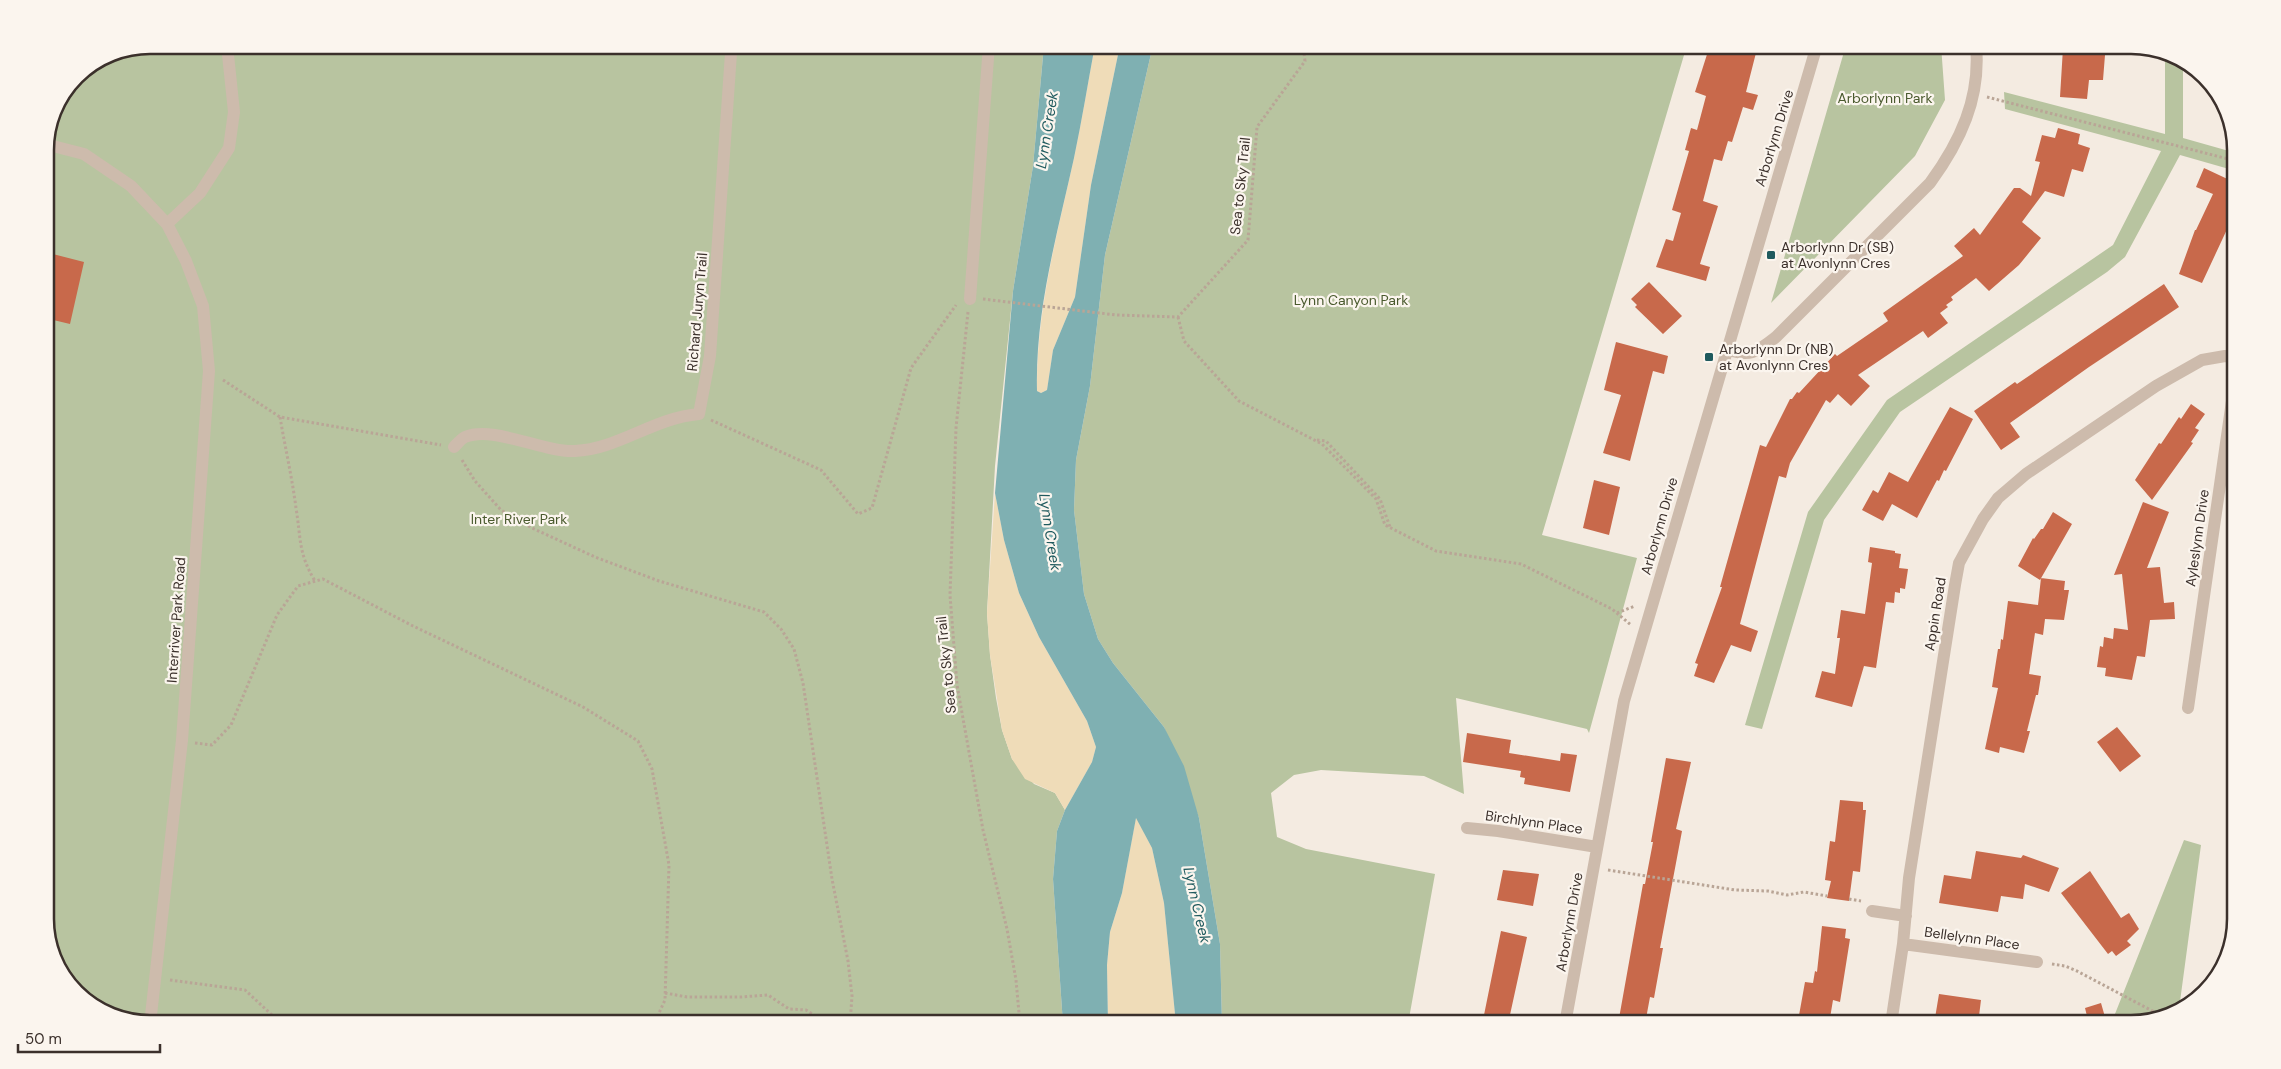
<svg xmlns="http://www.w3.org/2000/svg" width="2281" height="1069" font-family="'DM Sans',sans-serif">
	<rect width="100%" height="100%" fill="#f4ebe1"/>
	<path fill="#b8c4a0" d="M150,45H1044L1033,166L1013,291L995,466L987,613L990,655L996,698L1002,730L1012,759L1034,784L1055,793L1065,810L1057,831L1053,879L1063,1024H150L109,1016L67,983L45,926V143L56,104L76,76L110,53Z
		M1153,45H1687L1542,535L1637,558L1589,733L1587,729L1456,698L1464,794L1424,776L1321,770L1294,775L1271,793L1277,837L1306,849L1435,874L1408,1024H1222L1220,944L1199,818L1164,727L1113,663L1098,639L1084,594L1074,510L1076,460L1090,386L1105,255Z
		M1846,45H1941L1945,100L1915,156L1771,303Z
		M2165,52L2172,53L2183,63V138L2236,153V171L2180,155L2125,257L2107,272L1900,412L1824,520L1762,729L1745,725L1808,512L1887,400L2113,245L2161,151L2005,109L2004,92L2165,134Z
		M2184,840L2201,845L2179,1009L2131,1024H2111Z"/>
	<path fill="#efdcb8" d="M1095,45H1120L1091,185L1075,297L1053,350L1047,390L1041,393L1037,391C1036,311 1057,235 1074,158C1082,120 1088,82 1095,45Z
		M995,493L1004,540L1019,593L1039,637L1087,721L1096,747L1092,762L1065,810L1055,793L1025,779L1012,759L1002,730L990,655L987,613Z
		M1136,817L1152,848L1164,903L1176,1024H1108L1107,965L1110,932L1122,893Z"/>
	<path fill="#7fb0b2" d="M1044,45H1095C1088,82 1082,120 1074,158C1057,235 1035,311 1037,391L1041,393L1047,390L1053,350L1075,297L1091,185L1120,45H1153L1105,255L1090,386L1076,460L1074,510L1084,594L1098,639L1113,663L1164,727L1184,766L1199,818L1220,944L1222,1024H1176L1164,903L1152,848L1136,818L1122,893L1110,932L1107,965L1108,1024H1063L1053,879L1057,831L1065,810L1092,762L1096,747L1087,721L1039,637L1019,593L1004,540L995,493L1013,291L1033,166Z"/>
	<path fill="#c8694b" d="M1710,45H1758L1746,92L1758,95L1753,110L1743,107L1732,142L1728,141L1722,161L1714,159L1703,201L1718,206L1700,264L1710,267L1706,281L1656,267L1666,239L1673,241L1681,213L1672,210L1689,151L1685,150L1691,128L1697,130L1706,96L1695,92Z
		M2063,48L2100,50L2105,55L2103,80H2089L2087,99L2060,97Z
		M2058,128L2080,134L2078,144L2090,148L2083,172L2072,169L2064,197L2045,191L2022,222L2041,238L2019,265L1989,291L1976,278L1951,297L1953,300L1946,305L1948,307L1940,313L1948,323L1928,338L1923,331L1858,375L1870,386L1851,406L1838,394L1830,403L1826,400L1790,463L1786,478L1779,476L1740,624L1758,631L1751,652L1731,645L1714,683L1694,676L1698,664L1695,663L1722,587H1720L1760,445L1766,447L1790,399H1792L1797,392L1799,393L1835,354L1837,356L1888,321L1883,313L1963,256L1954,246L1974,228L1980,235L2014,188H2020L2031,196L2040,162L2035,161L2042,135L2055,138Z
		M2204,168L2236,183V210L2202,283L2179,274L2195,230H2196L2213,194L2196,187Z
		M45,252L84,262L70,324L45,318Z
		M1649,282L1682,316L1663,334L1635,307L1637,305L1631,299Z
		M2164,284L2179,307L2089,367L2010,423L2020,437L2001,450L1974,411L2015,382L2017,384Z
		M1616,342L1668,356L1664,374L1653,371L1630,461L1603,453L1621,395L1604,390Z
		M2191,404L2205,414L2195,428L2199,430L2191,442L2193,443L2152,500L2135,480L2159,443L2161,444L2179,417L2181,419Z
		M1950,407L1973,419L1946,471L1944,470L1939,481L1937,480L1917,518L1892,504L1883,521L1862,510L1873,490L1878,493L1889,472L1908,482Z
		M1594,480L1620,487L1609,535L1583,528Z
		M2143,502L2169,512L2147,568L2160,567L2164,603L2174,602L2175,619L2150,620L2145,657L2137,656L2132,680L2105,676L2106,668L2097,667L2100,646L2103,647L2104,637L2113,639L2114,628L2128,630L2122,574L2114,575Z
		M2053,512L2072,524L2040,580L2018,566L2033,538L2034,539L2041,529H2043Z
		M1870,547L1895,551V553L1901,554L1899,568L1908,569L1905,589L1900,588V593L1895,592L1894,603L1886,602L1876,668L1864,666L1852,707L1815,697L1822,671L1835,674L1840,638H1837L1841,610L1865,614L1872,563L1868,562Z
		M2041,578L2065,581L2064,590H2069L2064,620L2045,619L2043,635L2035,633L2029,674L2041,676L2038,695H2036L2027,731H2030L2024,753L2000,747L1999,753L1985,749L1998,688L1992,687L1998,649H2000L2001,639L2003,640L2008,601L2038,605Z
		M2117,727L2141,756L2120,772L2097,742Z
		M1467,733L1511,740L1509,753L1560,761L1561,753L1577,755L1570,792L1524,784L1525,778L1520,777L1521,771L1463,762Z
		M1666,758L1691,762L1676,829L1682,831L1660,948H1663L1654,998L1650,997L1645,1024H1618L1643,884H1645L1653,842H1651Z
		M1840,800L1863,802V810H1866L1860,872L1853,871L1849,901L1827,898L1831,881L1825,880L1830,841L1835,842Z
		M1976,851L2021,858L2023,855L2059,868L2049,892L2025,884L2023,899L2001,896L1998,912L1939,903L1944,875L1971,879Z
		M1503,870L1539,874L1533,906L1497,900Z
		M2090,871L2121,918L2129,913L2139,929L2127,941L2131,945L2116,956L2112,951L2108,954L2061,893Z
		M1822,926L1846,929L1845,938L1850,939L1840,1002L1833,1000L1829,1024L1798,1021L1805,982L1813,983L1815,971L1817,972Z
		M1501,931L1527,937L1508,1024H1493V1022L1483,1020Z
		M1939,994L1981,1000L1978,1024H1934Z
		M2101,1003L2107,1024H2089L2085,1008Z"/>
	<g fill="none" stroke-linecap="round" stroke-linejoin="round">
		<path stroke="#b9a596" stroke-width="3" stroke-dasharray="2.5 2.5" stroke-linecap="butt" d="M1987,97L2236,161
			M983,299L1116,315L1178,317L1248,240L1257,127L1305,61L1303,45
			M968,312L956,428L950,595L957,685L983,830L1007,929L1016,980L1020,1024
			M1178,317L1184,341L1239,401L1322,444L1376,499L1385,525L1436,551L1521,564L1612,609L1631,625
			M223,380L280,417L441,445
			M280,417C285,447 292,477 296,508C301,538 298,553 315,581
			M711,420L821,470L858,514L872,508L911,368L956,305
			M1317,440L1326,441L1380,499L1390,527
			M462,460L475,481L501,510L532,528L595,557L659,581L764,612L781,629L794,649L803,683L832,879L848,961L852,996L850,1024
			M1617,613L1635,606
			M195,743L212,745L231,725L277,615L298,586L323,579L413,626L583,707L638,741L652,769L669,865L665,1000L654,1024
			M1608,870L1735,890L1768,891L1787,895L1804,892L1827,896
			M1849,899L1861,901
			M2052,964L2065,966L2077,971L2160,1015
			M170,980L245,990L273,1016L287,1024
			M665,993L687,997H741L768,995L789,1009L806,1010L828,1024"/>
		<path stroke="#cdbbac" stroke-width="12" d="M661,45L663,46
			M45,144L84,154L131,186L167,224L186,261L203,306L209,371L182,740L150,1024
			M167,224L200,193L229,148L234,112L227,45
			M970,299L989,45
			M1726,349C1750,358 1757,352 1776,337L1930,183C1960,142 1981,98 1976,45
			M454,447C457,444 461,439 465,437C494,425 544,453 575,451C619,449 653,418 699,414L710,356L731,53L729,45
			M2188,708L2236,373
			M1467,828L1498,831L1597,847
			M1872,911L1906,916
			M1903,944L2037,962
			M1565,1024L1624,701L1817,45
			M1891,1024L1903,944L1909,878L1955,585L1959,563L1983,519L1998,498L2026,474L2156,386L2202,360L2225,356L2236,359"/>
	</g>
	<g fill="#1f5a5e" stroke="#fbf5ee" stroke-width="2">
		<rect x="1766" y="250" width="10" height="10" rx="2.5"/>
		<rect x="1704" y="352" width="10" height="10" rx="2.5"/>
	</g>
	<g text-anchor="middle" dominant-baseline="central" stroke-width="4.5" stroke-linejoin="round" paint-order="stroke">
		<g font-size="14" fill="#4a5a2e" stroke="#fbf5ee">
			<text x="1885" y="98">Arborlynn Park</text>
			<text x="1351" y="300">Lynn Canyon Park</text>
			<text x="519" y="519">Inter River Park</text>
		</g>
		<g font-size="14" fill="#3b302b" stroke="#fbf5ee">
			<text transform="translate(1774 138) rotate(-73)">Arborlynn Drive</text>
			<text transform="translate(1240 186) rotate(-84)">Sea to Sky Trail</text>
			<text transform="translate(697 312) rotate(-85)">Richard Juryn Trail</text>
			<text transform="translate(1659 526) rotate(-74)">Arborlynn Drive</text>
			<text transform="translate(2197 538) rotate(-82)">Ayleslynn Drive</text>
			<text transform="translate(1935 614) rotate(-81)">Appin Road</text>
			<text transform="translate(176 620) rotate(-86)">Interriver Park Road</text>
			<text transform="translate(946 665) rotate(-96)">Sea to Sky Trail</text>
			<text transform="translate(1534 822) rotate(8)">Birchlynn Place</text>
			<text transform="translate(1569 922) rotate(-80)">Arborlynn Drive</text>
			<text transform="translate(1972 938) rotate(8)">Bellelynn Place</text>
		</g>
		<g font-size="14" fill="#3b302b" stroke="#fbf5ee" text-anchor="start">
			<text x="1781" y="247">Arborlynn Dr (SB)<tspan x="1781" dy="16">at Avonlynn Cres</tspan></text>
			<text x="1719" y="349">Arborlynn Dr (NB)<tspan x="1719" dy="16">at Avonlynn Cres</tspan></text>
		</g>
		<g font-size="15" font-style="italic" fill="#1f5a5e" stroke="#fbf5ee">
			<text transform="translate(1047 130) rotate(-81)">Lynn Creek</text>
			<text transform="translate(1050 532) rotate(81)">Lynn Creek</text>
			<text transform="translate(1197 905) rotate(77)">Lynn Creek</text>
		</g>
	</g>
	<path d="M0 0H2281V1069H0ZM150 54H2131A96 96 0 0 1 2227 150V919A96 96 0 0 1 2131 1015H150A96 96 0 0 1 54 919V150A96 96 0 0 1 150 54Z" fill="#fbf5ee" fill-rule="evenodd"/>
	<path fill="none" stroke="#3b302b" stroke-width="2.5" d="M150 54H2131A96 96 0 0 1 2227 150V919A96 96 0 0 1 2131 1015H150A96 96 0 0 1 54 919V150A96 96 0 0 1 150 54Z"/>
	<path d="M18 1044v8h142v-8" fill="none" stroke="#3b302b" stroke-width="2.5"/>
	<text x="25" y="1044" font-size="15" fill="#3b302b" stroke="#fbf5ee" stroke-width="4" paint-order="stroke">50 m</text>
</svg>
